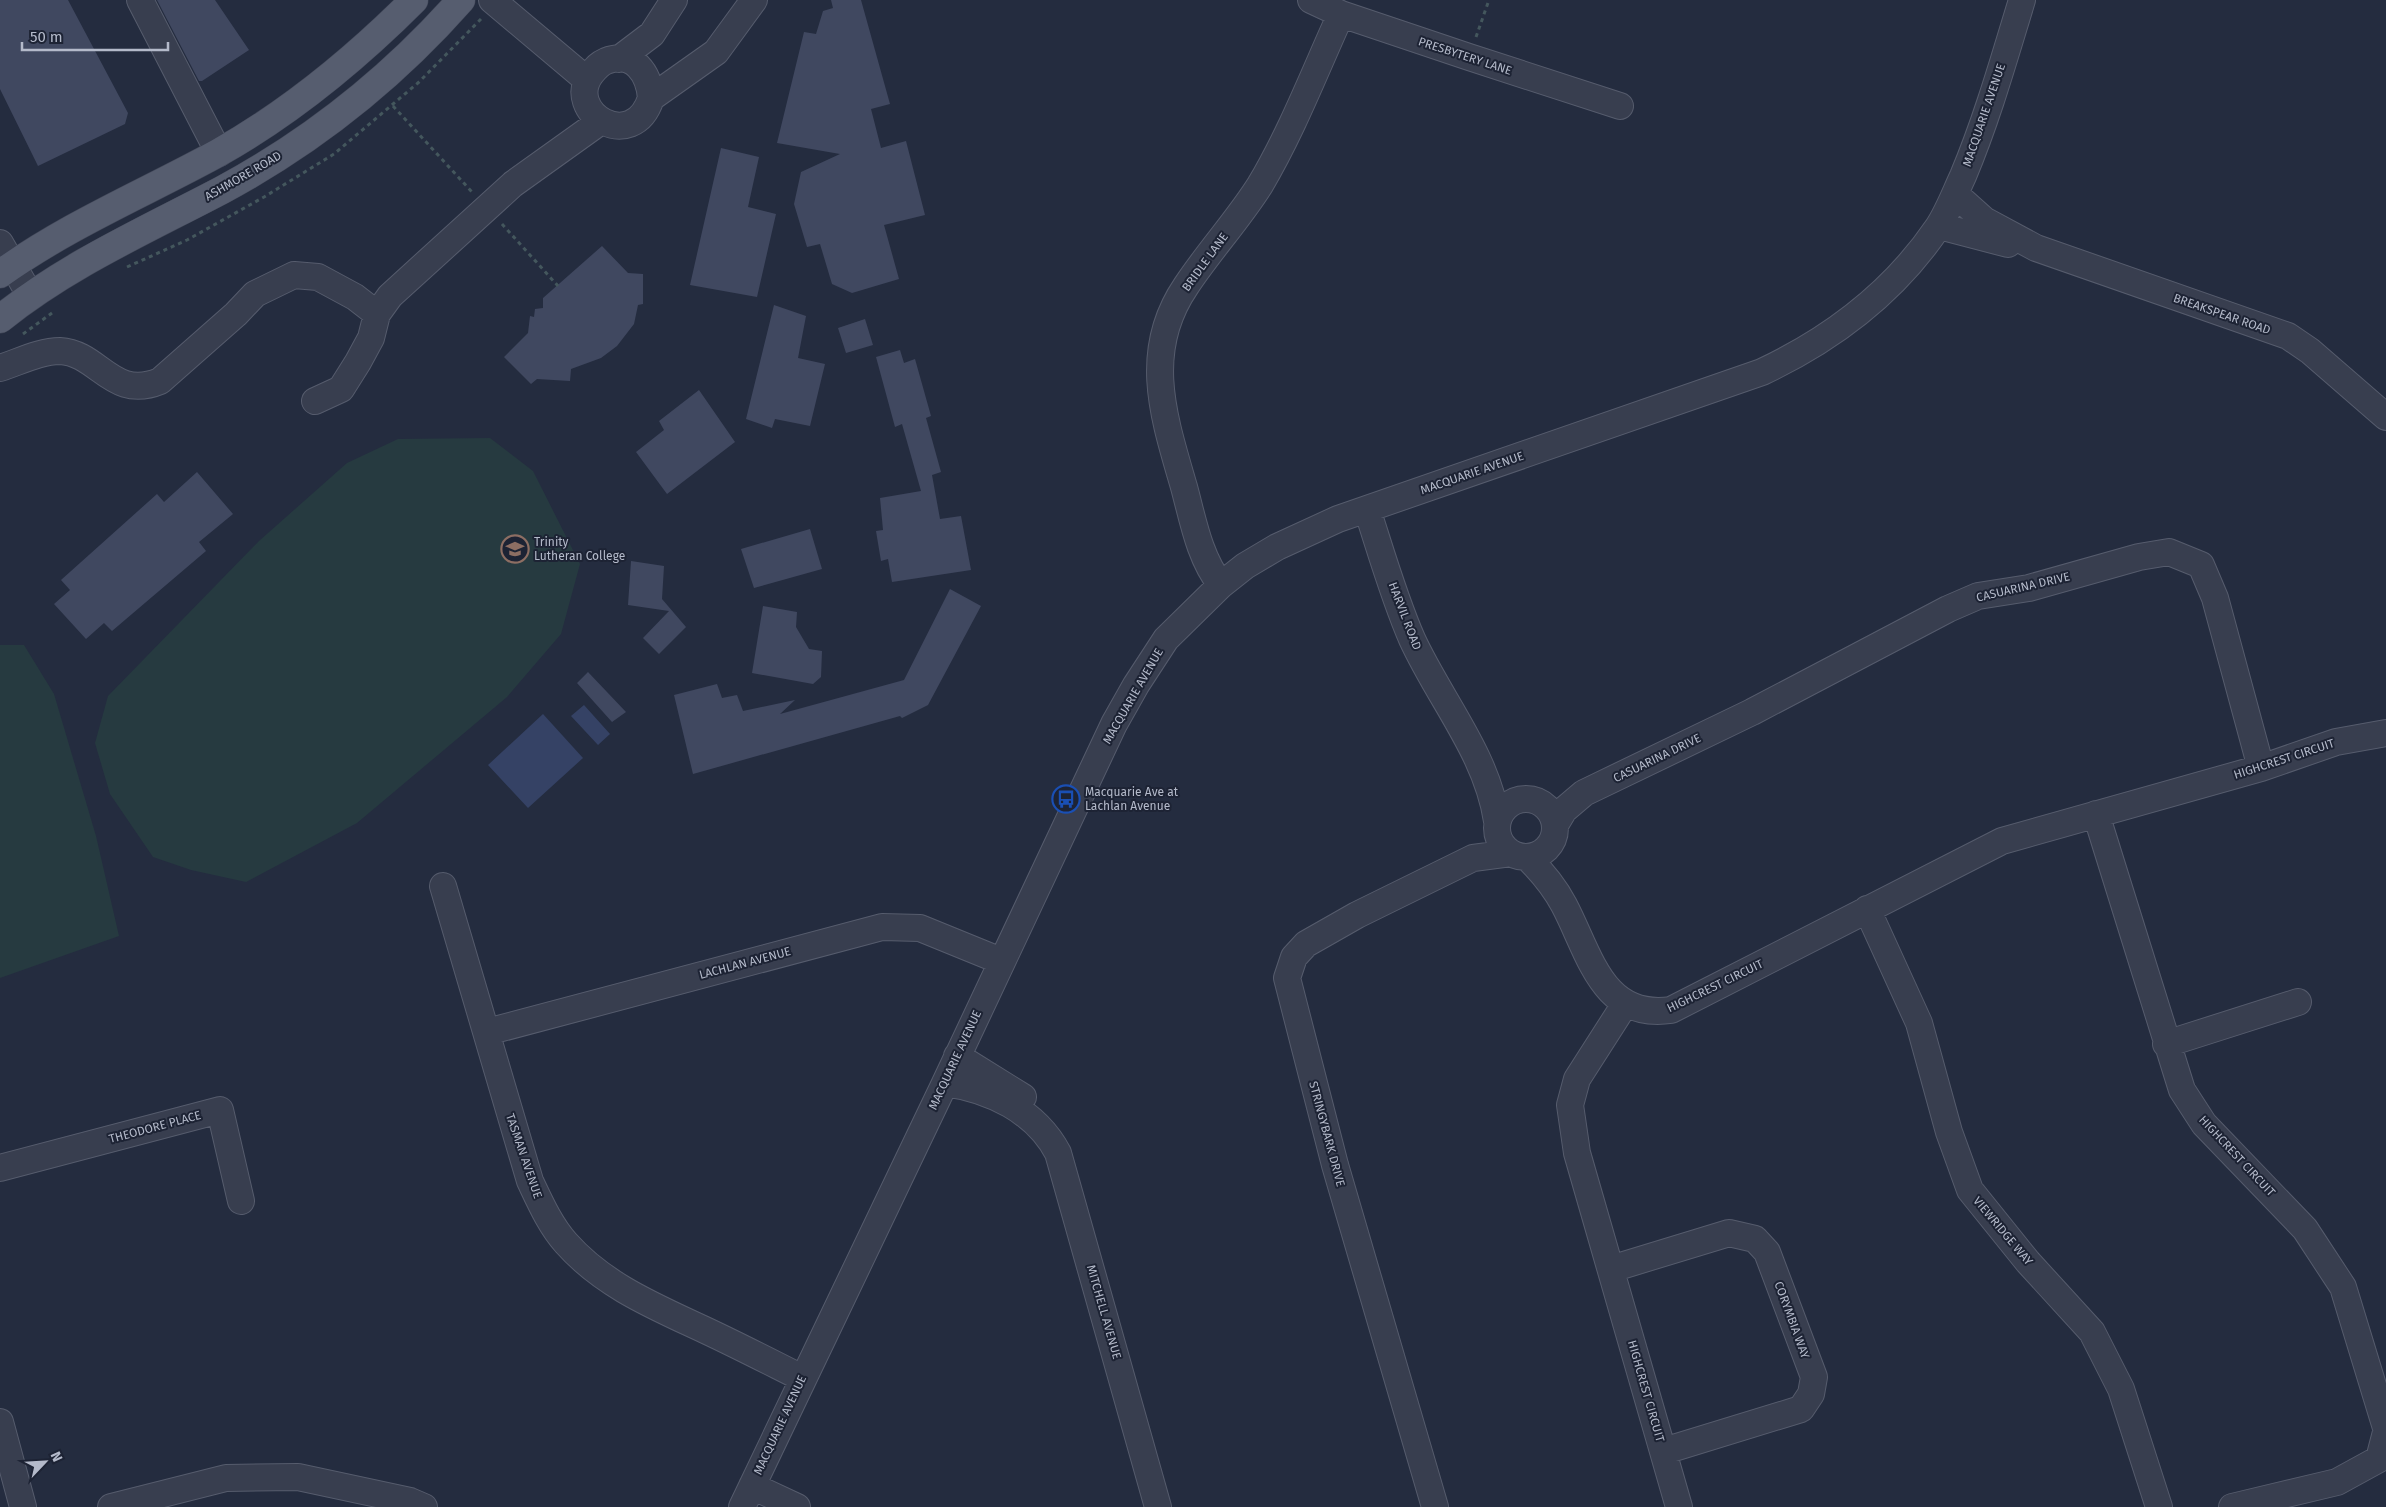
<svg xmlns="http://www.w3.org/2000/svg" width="2386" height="1507" font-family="'Fira Sans',sans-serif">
	<rect width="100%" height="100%" fill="#242c3f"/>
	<path fill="#263a40" d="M490,438L533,471L580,564L561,634L507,697L357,823L246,882L191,870L153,857L110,794L95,743L108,696L259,541L347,463L398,439Z
		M0,645H24L54,694L96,836L119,936L0,978Z"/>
	<path fill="#354265" d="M584,705L610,734L598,745L571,716Z
		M543,714L583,758L528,808L488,765Z"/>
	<path fill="#404860" d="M0,0H68L128,113L125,124L38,166L0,89Z
		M157,0H215L249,50L202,81H199Z
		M831,0H861L890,104L871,109L881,148L906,141L925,215L884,225L899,279L852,293L832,284L820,244L807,247L794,204L801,172L840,154L777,143L804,32L816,34L823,11L833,8Z
		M721,148L759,157L748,207L776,214L757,297L690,285Z
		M602,246L628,273L643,274V304L638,305L634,324L617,346L601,358L571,369L570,381L537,379L531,384L504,357L528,333L530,316L534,317L535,309L543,308V298Z
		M774,305L806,316L798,358L825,364L810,426L775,419L772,428L746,419Z
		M865,319L873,345L846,353L838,328Z
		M900,350L904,363L915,359L931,416L926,418L941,472L932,475L940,519L961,516L971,570L892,582L888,559L881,561L876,531L883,530L880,498L921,491L902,424L895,427L876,357Z
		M699,390L735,442L667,494L636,452L664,430L659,421Z
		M197,472L233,514L199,542L206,551L112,631L104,623L86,639L54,604L70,590L61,580L157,494L164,502Z
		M810,529L822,569L754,588L741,549Z
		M631,561L664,566L662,599L686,627L659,654L643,638L669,611L628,605Z
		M950,589L981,606L928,705L902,718L900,716L693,774L674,695L717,684L722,698L737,695L743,711L795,700L780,714L904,680Z
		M763,606L797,612L796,627L809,649L822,651L821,677L813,684L752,673Z
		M588,672L626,712L612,722L577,683Z"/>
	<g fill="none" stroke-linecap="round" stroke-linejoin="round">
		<g stroke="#565c6d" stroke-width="28">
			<path id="minor" d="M140,0L219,153
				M492,0L587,80
				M1311,0L1341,14L1469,57L1620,106
				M619,59L652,34L674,0
				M651,98C649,74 634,50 606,61C599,64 596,68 591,74C563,112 633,155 651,98L716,52L754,0
				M1955,194L1984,220L2036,248L2288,336L2310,351L2386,417
				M1939,226L2008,244
				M0,243L30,295
				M0,368C19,362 40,351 60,351C99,353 112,401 160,381L236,314L255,294L294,275L318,277L355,297L377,314
				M315,401L341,389L358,362L371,338L377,314L390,296L513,184L601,121
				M1367,509C1381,552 1394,598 1412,639C1440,700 1487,754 1497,821
				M1221,585C1199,557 1193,520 1184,487C1164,418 1141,352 1186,286C1209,251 1238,220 1260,185C1292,131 1315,71 1341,14
				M1497 828a29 29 0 1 1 58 0a29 29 0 1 1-58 0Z
				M2096,814L2182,1090L2204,1124L2305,1229L2343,1287L2386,1428
				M1555,825L1564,810L1584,793L1752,712L1948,609L1978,596L2029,588L2139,557L2169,552L2201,565L2215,598L2261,768
				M1527,857C1541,871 1555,888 1564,905C1590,954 1602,1020 1671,1010L2002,841L2261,768L2336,742L2386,733
				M443,886L530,1181C540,1202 550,1225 566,1243C604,1286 656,1307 707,1331C739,1346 770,1362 802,1378
				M1867,909L1919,1023L1949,1132L1970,1190L2028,1262L2092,1332L2121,1389L2159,1507
				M1625,1004L1577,1079L1570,1105L1577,1153L1679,1507
				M487,1032L882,927L920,928L1001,961
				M2166,1044L2298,1002
				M957,1056L1023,1097
				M945,1083C990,1089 1036,1111 1058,1153L1158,1507
				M0,1168L220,1110L241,1201
				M1611,1269L1729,1233L1755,1239L1767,1252L1814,1377L1811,1394L1801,1409L1664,1451
				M0,1422L23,1507
				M752,1486L797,1507
				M111,1507L226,1478L298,1477L410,1501L424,1507
				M742,1507L945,1083L1114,724L1136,685L1166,639L1221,585L1245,566L1277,547L1338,519L1762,372C1832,339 1894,292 1938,227C1948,212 1955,193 1963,176C1987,119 2004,59 2022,0
				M1435,1507L1335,1165L1287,978L1294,957L1306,944L1357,915L1473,858L1511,853
				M2232,1507L2337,1482L2379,1459L2386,1432"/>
		</g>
		<g stroke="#414758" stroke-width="29">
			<path id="major" d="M0,274C68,225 145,193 218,153C291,112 355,59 414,0
				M0,319C67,265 146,230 222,190C313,141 393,77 461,0"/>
		</g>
		<path stroke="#44575d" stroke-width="3" stroke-dasharray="4 4" stroke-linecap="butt" d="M1476,37L1489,0
			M393,106L472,192
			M502,224L558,286
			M127,267L187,240L264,197L334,154L419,82L481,19
			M23,334L52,313"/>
		<use href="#minor" stroke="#383e4f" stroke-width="26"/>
		<use href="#major" stroke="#565d6f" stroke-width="28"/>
	</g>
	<defs>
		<g id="school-ring" transform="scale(1.4375)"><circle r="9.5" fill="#1d2334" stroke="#8d6e63" stroke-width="1.5"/><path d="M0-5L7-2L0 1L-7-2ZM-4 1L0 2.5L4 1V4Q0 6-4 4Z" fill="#8d6e63"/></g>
		<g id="bus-ring" transform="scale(1.4375)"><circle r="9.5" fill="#1d2334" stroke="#1a4fb4" stroke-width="1.5"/><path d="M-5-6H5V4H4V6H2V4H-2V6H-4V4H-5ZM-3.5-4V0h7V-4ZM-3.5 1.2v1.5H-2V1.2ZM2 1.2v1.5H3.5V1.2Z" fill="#1a4fb4"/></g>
	</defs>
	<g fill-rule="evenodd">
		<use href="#school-ring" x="515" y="549"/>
		<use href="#bus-ring" x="1066" y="799"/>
	</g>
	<g text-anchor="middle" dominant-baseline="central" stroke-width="4" stroke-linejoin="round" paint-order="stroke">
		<g font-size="12" fill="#b4baca" stroke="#1d2334">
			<text transform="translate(1465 56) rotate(18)">PRESBYTERY LANE</text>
			<text transform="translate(1984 115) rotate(-71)">MACQUARIE AVENUE</text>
			<text transform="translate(243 176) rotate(-30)">ASHMORE ROAD</text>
			<text transform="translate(1205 262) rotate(-54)">BRIDLE LANE</text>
			<text transform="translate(2222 314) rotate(19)">BREAKSPEAR ROAD</text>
			<text transform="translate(1472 473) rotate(-19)">MACQUARIE AVENUE</text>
			<text transform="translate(2023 587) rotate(-13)">CASUARINA DRIVE</text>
			<text transform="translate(1405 616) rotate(69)">HARVIL ROAD</text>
			<text transform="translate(1133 696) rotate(-60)">MACQUARIE AVENUE</text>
			<text transform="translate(1657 758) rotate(-26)">CASUARINA DRIVE</text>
			<text transform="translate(2284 759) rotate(-18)">HIGHCREST CIRCUIT</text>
			<text transform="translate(745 963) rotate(-15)">LACHLAN AVENUE</text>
			<text transform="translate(1715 986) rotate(-26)">HIGHCREST CIRCUIT</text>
			<text transform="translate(955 1060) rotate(-65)">MACQUARIE AVENUE</text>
			<text transform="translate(155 1127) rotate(-15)">THEODORE PLACE</text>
			<text transform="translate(1327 1134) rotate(75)">STRINGYBARK DRIVE</text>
			<text transform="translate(524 1156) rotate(71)">TASMAN AVENUE</text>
			<text transform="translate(2237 1156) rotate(47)">HIGHCREST CIRCUIT</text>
			<text transform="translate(2003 1231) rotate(50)">VIEWRIDGE WAY</text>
			<text transform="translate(1104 1312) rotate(74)">MITCHELL AVENUE</text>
			<text transform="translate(1792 1320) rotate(70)">CORYMBIA WAY</text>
			<text transform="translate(1646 1391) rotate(74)">HIGHCREST CIRCUIT</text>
			<text transform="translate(780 1425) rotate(-65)">MACQUARIE AVENUE</text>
		</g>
		<g font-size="12" fill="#b4baca" stroke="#1d2334" text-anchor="start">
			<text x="534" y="542">Trinity<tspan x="534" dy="14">Lutheran College</tspan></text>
			<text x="1085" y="792">Macquarie Ave at<tspan x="1085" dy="14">Lachlan Avenue</tspan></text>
		</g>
	</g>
	<g transform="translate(45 1462) rotate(65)" stroke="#1d2334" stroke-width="4" paint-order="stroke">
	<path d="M0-4L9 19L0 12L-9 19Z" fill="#b4baca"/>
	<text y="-8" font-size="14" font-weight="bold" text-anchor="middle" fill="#b4baca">N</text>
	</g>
	<path d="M22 42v8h146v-8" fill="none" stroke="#b4baca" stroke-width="2.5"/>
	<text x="30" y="42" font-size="15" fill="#b4baca" stroke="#1d2334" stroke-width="4" paint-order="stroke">50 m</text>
</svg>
